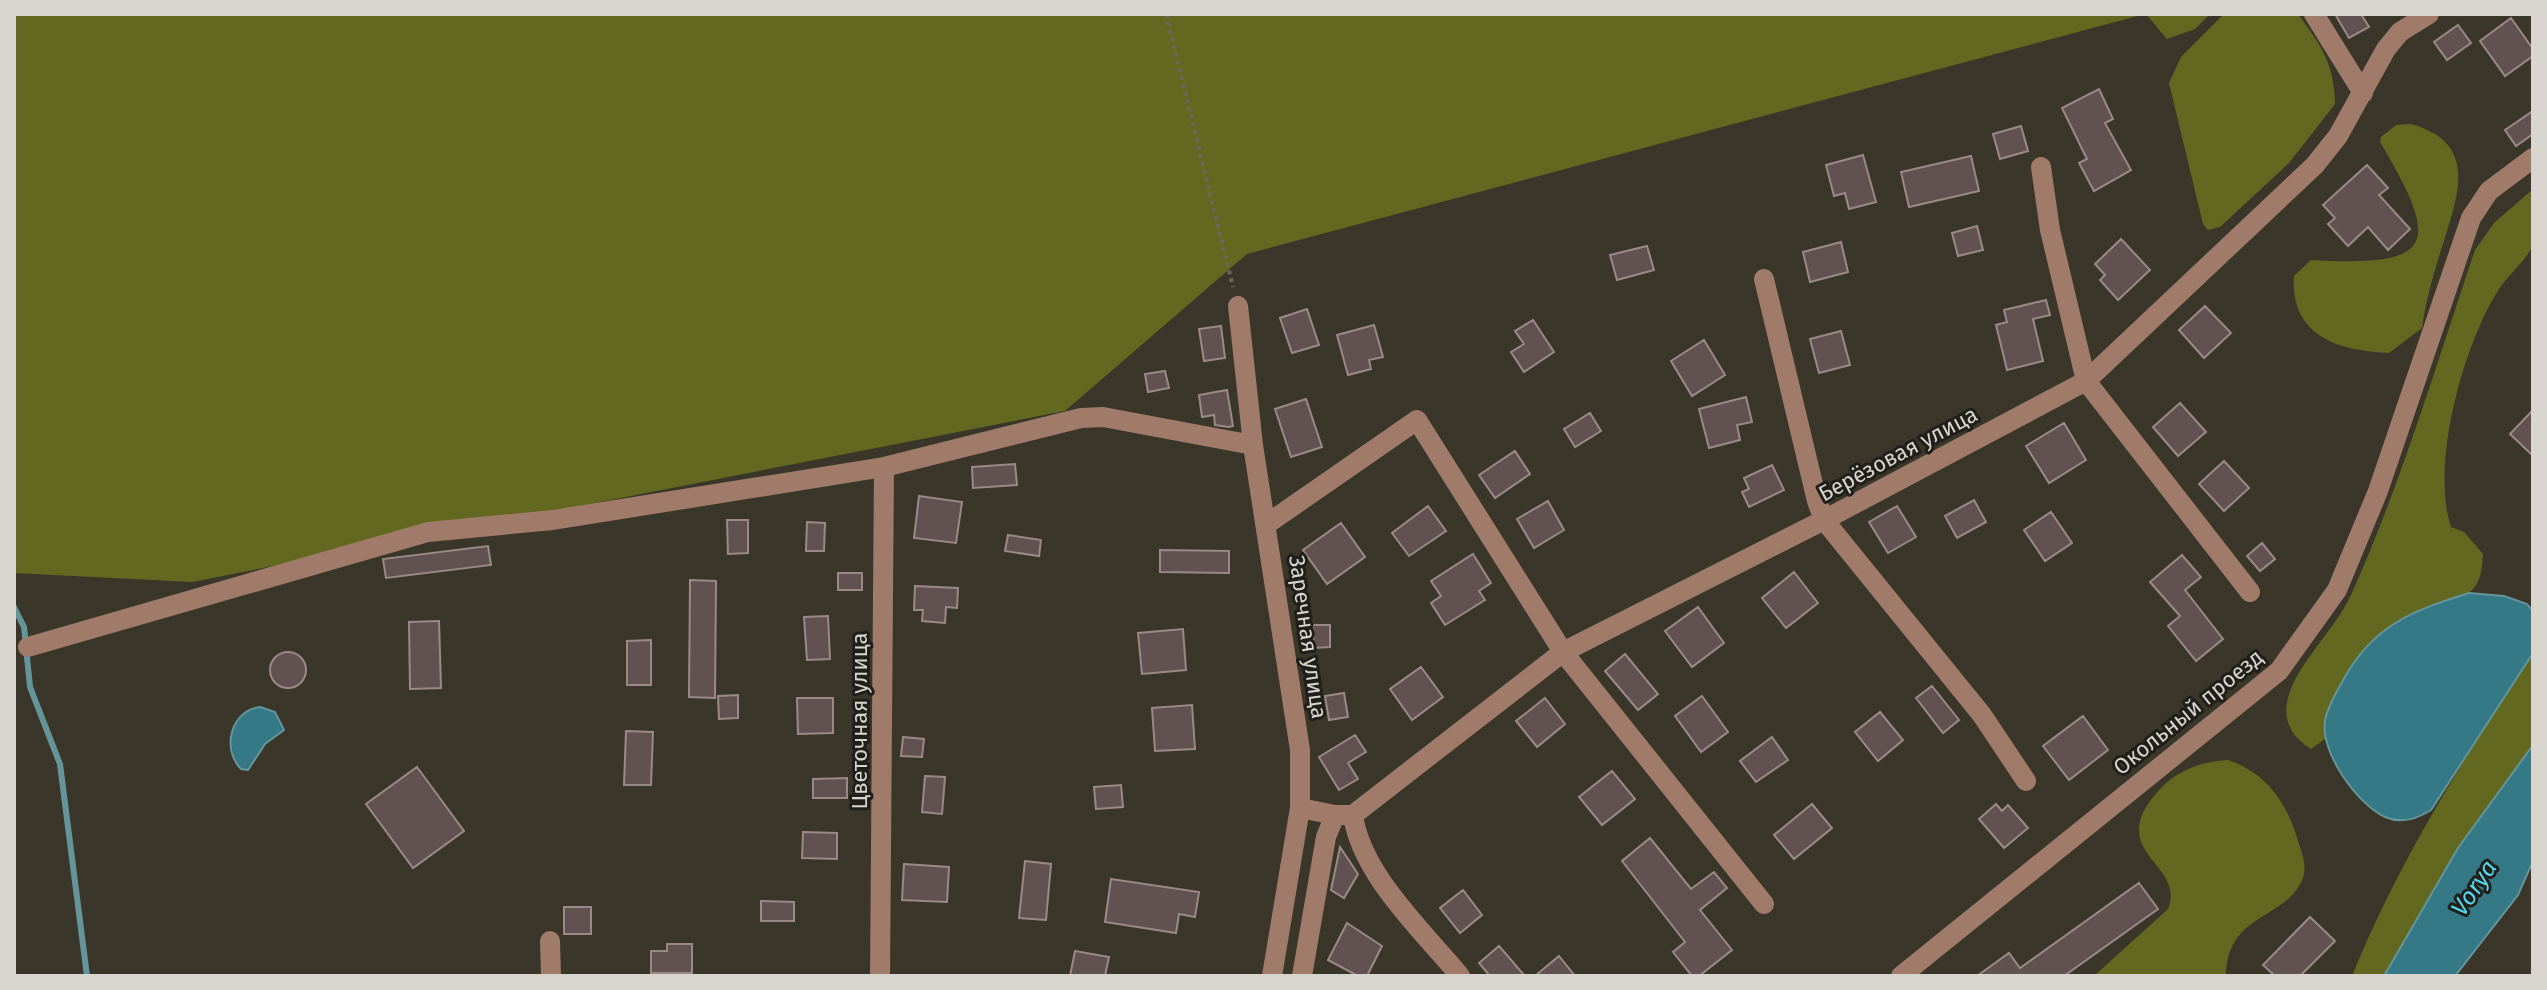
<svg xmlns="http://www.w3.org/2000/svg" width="2547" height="990" font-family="'Fira Sans',sans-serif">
	<rect width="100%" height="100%" fill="#3a372a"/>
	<path fill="#62681f" d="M14,14H2145L1247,254L1065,411L192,582L14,573Z
		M2146,14H2210L2195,29L2167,39Z
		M2224,14H2298C2322,47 2334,63 2335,104L2289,163L2220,227L2208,230L2203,224L2169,83L2181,57Z
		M2411,124C2479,143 2458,195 2443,244C2434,272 2426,299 2422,328L2389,353C2338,351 2290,336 2294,276L2311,260C2435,267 2442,246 2380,142L2381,137L2396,125Z
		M2533,189C2533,204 2538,231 2533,245C2526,261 2508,275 2499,289C2464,343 2430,464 2451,527L2464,532L2483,554C2482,569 2481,585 2468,593C2455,600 2439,600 2426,607C2375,634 2326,678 2325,739L2311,749C2292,737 2282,721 2288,698C2297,663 2335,630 2351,595C2401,484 2436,365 2475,250L2494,223Z
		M2533,653V745L2458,848L2384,976H2352C2401,856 2463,761 2533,653Z
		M2228,760C2267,773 2287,803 2298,841C2302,853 2307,865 2303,878C2287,920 2227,912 2226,976H2094L2168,909C2187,862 2100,853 2161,788C2178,770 2203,761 2228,760Z"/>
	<path fill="#347985" stroke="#65959b" stroke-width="2" d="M2469,593L2504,596L2527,604L2533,611V653L2431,810C2417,819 2401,824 2385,817C2357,804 2320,752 2325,721C2327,708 2336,693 2342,682C2372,626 2411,611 2469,593Z
		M260,707L275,712L284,730L265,744L248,770L241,769C221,749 231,710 260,707Z
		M2533,745V861L2518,895L2455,976H2384L2458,848Z"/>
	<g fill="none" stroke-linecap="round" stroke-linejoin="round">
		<path stroke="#65959b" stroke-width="6" d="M14,607L24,627L30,687L60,764L87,976"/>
	</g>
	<path fill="#615150" stroke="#9b8987" stroke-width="2" d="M2335,14H2361L2369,27L2349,38Z
		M2511,18L2533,49V56L2505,76L2480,41Z
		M2458,25L2471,43L2447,60L2434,42Z
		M2099,89L2113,119L2105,123L2131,170L2094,191L2079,163L2087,159L2062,108Z
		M2533,111V134L2516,146L2505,130Z
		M2021,126L2028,151L2000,159L1993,134Z
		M1863,155L1876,202L1849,209L1845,193L1834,196L1826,165Z
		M1971,156L1979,191L1909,207L1901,172Z
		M2367,165L2388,188L2379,195L2410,229L2388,250L2368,227L2348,246L2328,224L2335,218L2323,205Z
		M1977,226L1983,250L1958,256L1952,233Z
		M2121,239L2150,270L2118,300L2100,280L2105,275L2095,264Z
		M1841,242L1848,272L1810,282L1803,252Z
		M1647,246L1654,270L1617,280L1610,255Z
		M2046,300L2050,315L2033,319L2043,361L2007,370L1996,325L2007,322L2004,310Z
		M2205,306L2231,333L2204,358L2179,330Z
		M1307,309L1319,345L1292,353L1280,318Z
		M1533,320L1554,352L1524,372L1511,352L1524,344L1515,331Z
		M1374,325L1383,357L1369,360L1371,369L1348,375L1337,335Z
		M1221,326L1225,358L1204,361L1199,329Z
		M1841,331L1850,365L1819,373L1810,339Z
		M1704,340L1725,375L1692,396L1671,361Z
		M1165,371L1169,388L1148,392L1145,374Z
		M1227,390L1233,426L1229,427L1215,425L1214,415L1202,417L1199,395Z
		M1746,397L1752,422L1737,425L1740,440L1709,448L1699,409Z
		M1306,399L1322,447L1291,457L1275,409Z
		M2180,403L2206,432L2178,456L2153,427Z
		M2533,410V456L2510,434Z
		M1590,413L1601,431L1575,447L1564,429Z
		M2064,423L2086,460L2049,483L2026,446Z
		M1515,451L1530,474L1495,498L1479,475Z
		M2224,461L2249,488L2224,511L2199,484Z
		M1015,464L1017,485L973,488L972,467Z
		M1772,465L1784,490L1749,507L1742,492L1749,489L1744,478Z
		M919,496L962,502L956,543L914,538Z
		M1974,500L1986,522L1957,538L1945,516Z
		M1548,501L1564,530L1534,548L1517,519Z
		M1428,506L1446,531L1409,556L1392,533Z
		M1897,506L1916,537L1888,553L1869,522Z
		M2051,512L2072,543L2045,561L2024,530Z
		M727,520H748V553L728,554Z
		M807,522L825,523L824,551H806Z
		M1341,523L1365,557L1327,584L1303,550Z
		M1008,535L1041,540L1039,556L1005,551Z
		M2262,543L2275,559L2260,571L2247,556Z
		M488,546L491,565L386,578L383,559Z
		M1160,550L1229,551V573L1160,572Z
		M1473,554L1491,583L1479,591L1485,600L1445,625L1431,603L1441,596L1431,581Z
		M2182,555L2201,577L2185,590L2223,639L2196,661L2168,626L2180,616L2150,582Z
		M1794,572L1818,603L1786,628L1762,598Z
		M838,573H862V590H838Z
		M690,580L716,581L715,698L689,697Z
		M915,586L958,588L957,608L946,607L945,623L922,621L923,610H914Z
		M1698,607L1724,643L1692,667L1665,631Z
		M828,616L830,659L807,660L804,617Z
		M439,621L441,688L410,689L409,622Z
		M1313,625H1330V647L1314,648Z
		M1183,629L1186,670L1142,674L1138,633Z
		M651,640V685H627V641Z
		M270 670a18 18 0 1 1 36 0a18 18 0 1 1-36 0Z
		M1625,654L1658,694L1638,710L1605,671Z
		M1421,667L1443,697L1412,720L1390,689Z
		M1932,686L1959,720L1943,733L1916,698Z
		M1344,693L1348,717L1329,720L1325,696Z
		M738,695V718L719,719L718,696Z
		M1702,696L1728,732L1701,752L1675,716Z
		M797,698H833V733L798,734Z
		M1545,698L1565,724L1537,747L1516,721Z
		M1192,705L1195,749L1155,751L1152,708Z
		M1880,712L1903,740L1878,761L1855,732Z
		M2083,716L2108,750L2069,780L2043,746Z
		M626,731L653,732L651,785H624Z
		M1355,735L1366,752L1348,763L1358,779L1339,790L1319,757Z
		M903,737L924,739L922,757L901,756Z
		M1772,737L1788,760L1756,782L1740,761Z
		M417,767L464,831L413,868L366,804Z
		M1612,771L1635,799L1602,825L1579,797Z
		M925,776L945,777L942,814L922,812Z
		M847,778V798H813V779Z
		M1121,785L1123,807L1096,809L1094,787Z
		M1812,804L1832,828L1794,859L1774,835Z
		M1996,804L2002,811L2008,805L2028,828L2004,848L1979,819Z
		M803,832L837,833V859L802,858Z
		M1650,838L1691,889L1714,872L1727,888L1700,910L1732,950L1699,976H1692L1673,952L1685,942L1622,861Z
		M1340,847L1358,874L1344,898L1331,890Z
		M1025,861L1051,864L1046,920L1019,918Z
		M904,864L949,867L947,902L902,900Z
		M1111,879L1199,892L1195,917L1179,914L1176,933L1105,922Z
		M2139,883L2158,909L2064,976H1977L2009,953L2020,968Z
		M1463,890L1482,915L1460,933L1440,908Z
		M761,901L794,902V921H761Z
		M564,907H591V934H564Z
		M2310,917L2335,941L2300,976H2275L2263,965Z
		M1347,923L1382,946L1367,976H1358L1328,960Z
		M667,944H692V973H651V951H667Z
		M1499,946L1525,976H1490L1479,963Z
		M1075,951L1109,957L1105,976H1070Z
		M1559,956L1575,976H1535Z"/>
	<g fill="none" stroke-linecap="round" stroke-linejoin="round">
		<path stroke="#6a685c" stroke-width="4" stroke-dasharray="4 4" stroke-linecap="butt" d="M1166,14L1233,287"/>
		<path stroke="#a07b6a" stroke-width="20" d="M2314,14L2363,93
			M2041,167L2050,230L2086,381L2250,592
			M1764,279L1817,501L1824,520L1982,715L2026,781
			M1238,306L1253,445L1300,750V808L1272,976
			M1267,524L1417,420L1563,652L1764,904
			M28,647L428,532L553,520L884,467L1081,418L1103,417L1253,445
			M1300,808L1335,815H1353L1563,652L1824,520L2086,381L2315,165L2338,136L2386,49L2400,32L2429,14
			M1353,815C1361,874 1422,930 1460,976
			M550,941L551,976
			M880,976L884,467
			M1302,976L1326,837L1335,815
			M1901,976L2279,671L2337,590L2378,491L2471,218L2489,191L2533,158"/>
	</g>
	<g text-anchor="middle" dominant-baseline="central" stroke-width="6" stroke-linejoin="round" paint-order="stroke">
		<g font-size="22" fill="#d7d5cd" stroke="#201f19">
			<text transform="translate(1898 454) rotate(-28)">Берёзовая улица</text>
			<text transform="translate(1308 637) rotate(82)">Заречная улица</text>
			<text transform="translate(2188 712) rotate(-39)">Окольный проезд</text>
			<text transform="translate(859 721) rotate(-90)">Цветочная улица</text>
		</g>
		<g font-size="24" font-style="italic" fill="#54daf0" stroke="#201f19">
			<text transform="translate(2474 888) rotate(-56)">Vorya</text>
		</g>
	</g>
	<rect width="2547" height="990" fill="none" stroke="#d7d5cd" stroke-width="32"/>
</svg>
